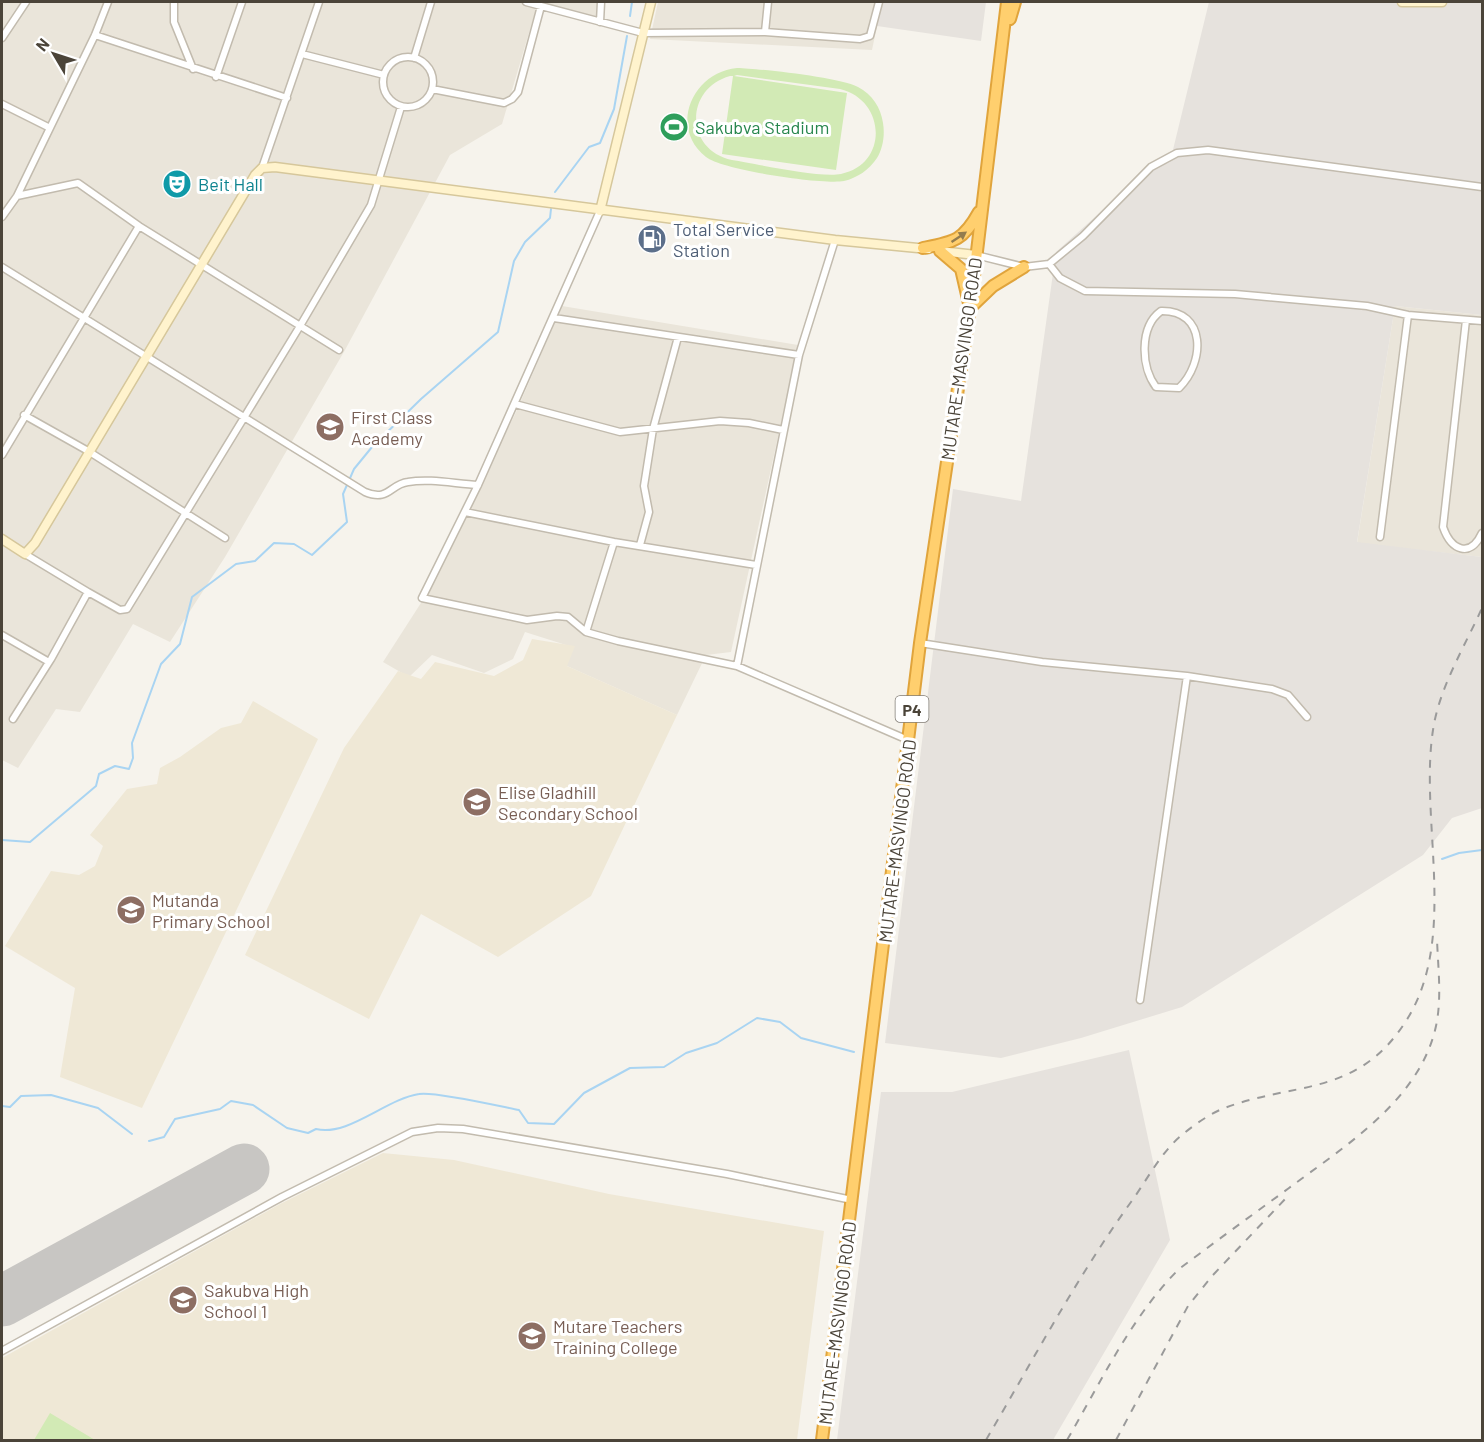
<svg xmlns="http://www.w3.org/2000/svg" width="1484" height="1442" font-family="Barlow,sans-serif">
	<rect width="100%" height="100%" fill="#f6f3ec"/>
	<path fill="#eae5da" d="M2,2H602V24L536,9L502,124L450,155L345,350L225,557L170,642L133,624L80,712L56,709L18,768L2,760Z
		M658,2H882L872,50L650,39Z
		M562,306L798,345L731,652L706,655L677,715L558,662L566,645L525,632L513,659L484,673L432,655L409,677L383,662L428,592L517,410Z
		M1395,306L1482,315V557L1357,543Z"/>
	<path fill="#e6e2dd" d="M882,2H986L981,41L877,26Z
		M1209,2H1482V315L1395,306L1357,542L1482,557V808L1452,818L1423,855L1182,1007L1081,1038L1001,1058L885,1043L953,489L1021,501L1056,252L1143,174L1170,162Z
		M1129,1050L1170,1240L1053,1440H837L881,1092H952Z"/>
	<path fill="#efe8d6" d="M532,639L575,646L567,666L677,715L591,896L498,957L421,914L369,1019L245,955L344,748L398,671L421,679L435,662L494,676L523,660Z
		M253,701L318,739L142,1108L60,1077L75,988L5,946L51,871L79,875L95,866L103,846L90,835L127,789L157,784L160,768L180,757L221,728L241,723Z
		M383,1153L454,1160L609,1194L824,1231L797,1440H2V1358L280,1204Z"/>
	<path fill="#d2eab5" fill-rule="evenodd" d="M737,68C762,69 838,77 858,87C872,94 881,108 883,123C885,135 883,148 877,158C869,170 857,178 844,181C823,185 722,170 706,157C668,127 693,72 737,68ZM730,76H733L722,154L836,170L847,93L734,76L737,75L840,89C886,100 889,164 841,174C819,178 757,164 732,160C685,150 684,89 730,76Z
		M50,1413L95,1440H34Z"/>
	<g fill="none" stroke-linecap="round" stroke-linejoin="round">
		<path stroke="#a9d4f2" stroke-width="2" d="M630,16L632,2
			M555,192L589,147L600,143L614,109L627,36
			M2,840L30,842L96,786L99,774L115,766L129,769L133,758L132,743L161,664L180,644L192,597L236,564L255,561L274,543L294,544L312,555L347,522L343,494L354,469L372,447L421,399L498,332L514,261L525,242L550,218L551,209
			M1442,859L1459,853L1482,850
			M2,1106L10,1107L21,1096L51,1095L98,1108L132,1134
			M149,1141L164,1137L175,1119L220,1109L231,1101L253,1105L287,1128L308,1133L316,1129C348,1137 386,1099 419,1094C434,1091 499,1106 519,1110L528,1123L554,1124L584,1093L630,1068L664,1067L686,1053L717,1043L757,1018L780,1022L801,1038L854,1052"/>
		<path stroke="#c8c6c3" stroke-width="51" d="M2,1301L244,1169"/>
		<g stroke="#c2bbae" stroke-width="9">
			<path id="street" d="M174,2V22L193,69
				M526,2L643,33L765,32L860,39L870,36L879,2
				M600,22L601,2
				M765,32L768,2
				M95,35L287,98
				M2,38L26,2
				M302,54L384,75
				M383 82a25 25 0 1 1 50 0a25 25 0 1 1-50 0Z
				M414,58L431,2
				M216,77L242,2
				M432,89L504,103L512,99L518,92L541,6
				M2,104L50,128
				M262,168L319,2
				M17,196L78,183L139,226
				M600,211L478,485L422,598L527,620L557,616L568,617L586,632L618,641L737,666L908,740
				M2,217L17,196L95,35L108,2
				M976,255L1024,267L1049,264L1083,236L1151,167L1177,153L1208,150L1482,187
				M1049,264L1060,278L1085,291L1235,294L1367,306L1408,315L1482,321
				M2,267L365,492C389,502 390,484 408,482C430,478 456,484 478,485
				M1161,311C1207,310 1205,363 1179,388L1156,387C1141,367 1139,327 1161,311Z
				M554,318L799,355
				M1466,320L1443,527C1451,550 1470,559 1482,533
				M515,404L620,432L720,421L749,423L783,430
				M24,415L88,451L225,538
				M2,455L139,226L339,350
				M465,512L614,542L756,565
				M1380,537L1408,315
				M640,545L649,512L644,486L653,429L678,337
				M88,592L120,610L127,609L300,326L371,205L401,107
				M586,632L614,542
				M2,635L49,662
				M920,643L1042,662L1187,676L1272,689L1288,695L1307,717
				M737,666L799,355L835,240
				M13,719L51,659L88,592L25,554
				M1140,1000L1187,676
				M2,1351L282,1197L412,1132L438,1128L463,1129L727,1174L852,1200"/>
		</g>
		<g stroke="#d6c79b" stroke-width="11">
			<path id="secondary" d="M1402,2H1442
				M600,211L651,2
				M940,251L976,255
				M2,539L25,554L35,543L255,175L262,168L275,167L835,240L928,249"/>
		</g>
		<g stroke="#e0a43c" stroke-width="14">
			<path id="highway" d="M1010,19L1015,2
				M923,248C954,242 963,241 979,212
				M940,251L961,269L970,308L993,286L1024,267
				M822,1440L920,643L971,301L1007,2"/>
		</g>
		<use href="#street" stroke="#fff" stroke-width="6"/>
		<use href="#secondary" stroke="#fff3cd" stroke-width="8"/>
		<use href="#highway" stroke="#ffcf6e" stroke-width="10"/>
		<path stroke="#9a9a9a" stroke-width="2" stroke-dasharray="8 8" stroke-linecap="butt" d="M986,1440C1033,1360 1077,1277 1131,1202C1147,1180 1161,1152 1182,1135C1194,1125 1208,1115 1222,1109C1293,1081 1357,1098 1406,1021C1459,938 1419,821 1433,730C1439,688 1465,646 1482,608
			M1067,1440C1101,1382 1131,1317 1179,1269C1215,1242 1252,1215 1289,1188C1345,1146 1420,1100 1436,1026C1442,998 1438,968 1437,939
			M1116,1440L1188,1306L1212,1276L1289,1195"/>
	</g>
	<defs><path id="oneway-solid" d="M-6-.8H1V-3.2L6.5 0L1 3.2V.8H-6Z" transform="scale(1.5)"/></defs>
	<use fill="#937c4e" href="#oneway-solid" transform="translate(959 237) rotate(-34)"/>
	<defs>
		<g id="stadium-disc" transform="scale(1.5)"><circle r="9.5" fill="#2e9e5b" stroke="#fff"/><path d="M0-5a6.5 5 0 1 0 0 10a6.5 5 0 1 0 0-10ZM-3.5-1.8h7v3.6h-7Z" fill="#fff"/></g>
		<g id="theatre-disc" transform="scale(1.5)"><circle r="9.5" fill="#0f9aa8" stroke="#fff"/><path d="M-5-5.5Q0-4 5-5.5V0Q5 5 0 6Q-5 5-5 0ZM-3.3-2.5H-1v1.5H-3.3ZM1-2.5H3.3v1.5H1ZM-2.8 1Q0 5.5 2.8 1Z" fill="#fff"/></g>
		<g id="fuel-disc" transform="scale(1.5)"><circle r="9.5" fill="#5c6f8a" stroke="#fff"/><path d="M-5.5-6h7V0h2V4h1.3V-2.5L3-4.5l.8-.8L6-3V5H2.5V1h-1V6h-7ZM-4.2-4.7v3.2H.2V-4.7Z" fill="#fff"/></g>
		<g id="school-disc" transform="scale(1.5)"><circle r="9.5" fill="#8d6e63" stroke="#fff"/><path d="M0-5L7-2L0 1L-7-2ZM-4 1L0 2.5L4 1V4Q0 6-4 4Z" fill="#fff"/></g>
		<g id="university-disc" transform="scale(1.5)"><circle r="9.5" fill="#8d6e63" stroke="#fff"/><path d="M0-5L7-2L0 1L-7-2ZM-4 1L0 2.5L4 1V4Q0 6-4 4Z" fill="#fff"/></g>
	</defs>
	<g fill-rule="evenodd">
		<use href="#stadium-disc" x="674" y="127"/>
		<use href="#theatre-disc" x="177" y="184"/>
		<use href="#fuel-disc" x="652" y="239"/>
		<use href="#school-disc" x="330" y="427"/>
		<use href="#school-disc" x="477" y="802"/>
		<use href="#school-disc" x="131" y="910"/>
		<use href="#school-disc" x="183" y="1300"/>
		<use href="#university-disc" x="532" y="1336"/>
	</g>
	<g text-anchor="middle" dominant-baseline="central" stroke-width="6" stroke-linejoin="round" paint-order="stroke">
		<rect fill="#fff" stroke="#817c74" stroke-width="1.5" x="895.5" y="696" width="33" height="26" rx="4.5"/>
		<g font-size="16" font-weight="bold" fill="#4b4439">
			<text x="912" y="709">P4</text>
		</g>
		<g font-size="18" fill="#27864d" stroke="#fff" text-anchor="start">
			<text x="695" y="127">Sakubva Stadium</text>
		</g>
		<g font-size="18" fill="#0d838f" stroke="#fff" text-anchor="start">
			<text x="198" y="184">Beit Hall</text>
		</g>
		<g font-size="18" fill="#4e5e75" stroke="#fff" text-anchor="start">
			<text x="673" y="229">Total Service<tspan x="673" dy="21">Station</tspan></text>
		</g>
		<g font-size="18" fill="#4b4439" stroke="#fff">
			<text transform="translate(961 359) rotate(-82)">MUTARE-MASVINGO ROAD</text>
			<text transform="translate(897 841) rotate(-83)">MUTARE-MASVINGO ROAD</text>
			<text transform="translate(837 1323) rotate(-83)">MUTARE-MASVINGO ROAD</text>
		</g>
		<g font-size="18" fill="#785e54" stroke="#fff" text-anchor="start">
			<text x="351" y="417">First Class<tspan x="351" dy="21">Academy</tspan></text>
			<text x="498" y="792">Elise Gladhill<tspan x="498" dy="21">Secondary School</tspan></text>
			<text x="152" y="900">Mutanda<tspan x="152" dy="21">Primary School</tspan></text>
			<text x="204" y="1290">Sakubva High<tspan x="204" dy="21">School 1</tspan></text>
			<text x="553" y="1326">Mutare Teachers<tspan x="553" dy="21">Training College</tspan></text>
		</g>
	</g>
	<rect width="1484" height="1442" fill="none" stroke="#4b4439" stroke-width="6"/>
	<g transform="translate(54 54) rotate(309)" stroke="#ffffff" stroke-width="4.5" paint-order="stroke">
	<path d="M0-4.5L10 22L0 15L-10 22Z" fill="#4b4439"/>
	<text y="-9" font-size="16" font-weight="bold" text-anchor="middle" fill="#4b4439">N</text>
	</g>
</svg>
